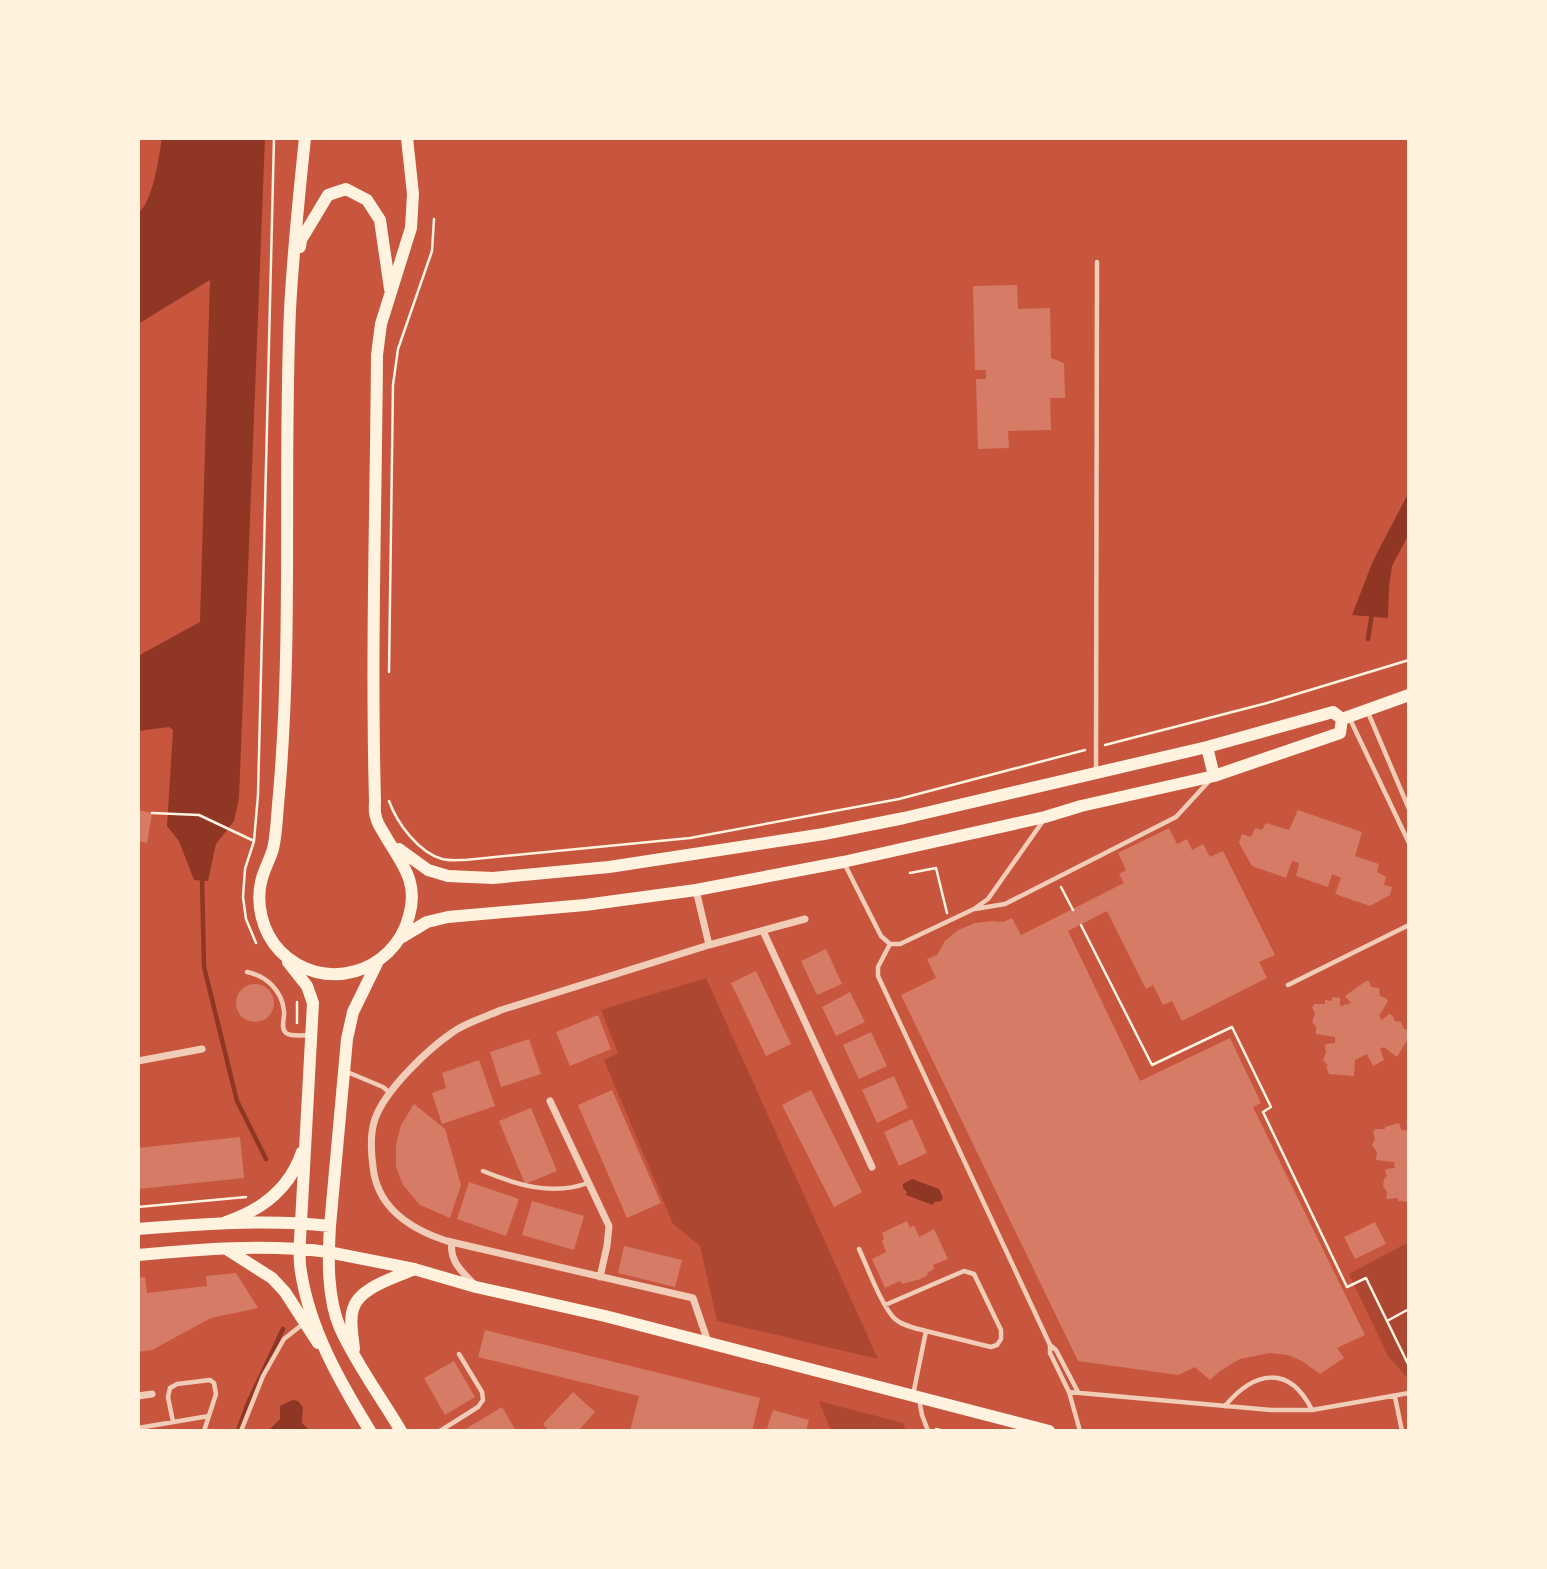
<svg xmlns="http://www.w3.org/2000/svg" width="1547" height="1569" font-family="Merriweather,serif">
	<rect width="100%" height="100%" fill="#c8553d"/>
	<path fill="#ae4732" d="M706,978L878,1359L717,1321L700,1246L673,1224L604,1060L618,1053L601,1010Z
		M1409,1242V1380L1388,1356L1349,1274Z
		M819,1401L903,1423L906,1431H831Z"/>
	<path fill="#8f3625" d="M162,138H265L239,798L234,821L216,844L208,881L194,880L179,841L167,826L173,730L169,727L138,731V656L200,622L210,280L138,324V213C153,203 159,156 162,138Z
		M1409,492V534L1392,566L1389,587L1388,618L1352,615L1373,561Z
		M912,1179L939,1189L943,1198L941,1201L934,1202L933,1205L906,1195L907,1192L903,1188V1184Z
		M293,1400L298,1401L303,1407L302,1423L310,1431H268L280,1419V1406Z"/>
	<g fill="none" stroke-linecap="round" stroke-linejoin="round">
		<path stroke="#8f3625" stroke-width="4.5" d="M1368,639L1372,613
			M202,877L204,967L237,1101L266,1159
			M238,1431L248,1403L283,1329"/>
	</g>
	<path fill="#d67c66" d="M1017,285L1018,309L1050,308L1051,358L1064,363L1065,398H1050L1051,430L1008,431L1009,448L978,449L976,379H986V370H975L973,286Z
		M138,810L152,813L147,843L138,841Z
		M1298,810L1362,832L1355,856L1379,864L1377,872L1386,877L1384,885L1392,887L1390,895L1370,906L1335,894L1341,878L1332,874L1328,887L1296,876L1299,863L1292,861L1286,878L1252,866L1239,843L1242,834L1251,837L1255,828L1262,830L1266,823L1289,830Z
		M1169,828L1177,844L1187,839L1192,850L1203,844L1210,857L1223,851L1275,955L1259,962L1267,978L1182,1021L1172,1001L1163,1005L1153,985L1146,989L1107,911L1068,931L1140,1081L1230,1038L1261,1103L1253,1107L1365,1335L1337,1348L1344,1358L1320,1374L1302,1361L1288,1355L1270,1353L1240,1359L1220,1371L1210,1380L1195,1367L1178,1375L1078,1361L901,995L936,978L927,959L937,955L945,941L958,930L975,923L993,921L1003,922L1012,918L1021,935L1124,883L1119,874L1126,870L1118,853Z
		M826,949L842,984L817,995L801,961Z
		M756,971L791,1044L766,1056L731,983Z
		M1366,981H1369L1371,987L1379,988L1380,996L1386,998L1388,1001L1379,1016L1382,1020L1389,1014L1392,1015L1395,1021L1401,1022L1404,1029L1409,1030V1037L1397,1057L1384,1047L1380,1049L1384,1060L1373,1066L1367,1054L1355,1060L1354,1076L1329,1074L1326,1067L1328,1066L1323,1060L1326,1052L1325,1046L1326,1044L1335,1043V1037L1316,1034V1027L1312,1022L1315,1014L1312,1007L1315,1004H1325V1000L1332,1001V997L1340,998V1005L1344,1007L1343,1005L1351,1003L1345,996Z
		M236 1003a19 19 0 1 1 38 0a19 19 0 1 1-38 0Z
		M850,992L865,1022L836,1036L822,1007Z
		M598,1015L611,1049L570,1066L556,1032Z
		M871,1032L887,1066L859,1079L843,1045Z
		M529,1039L541,1074L501,1087L490,1052Z
		M479,1060L495,1106L442,1124L432,1093L446,1088L442,1073Z
		M894,1076L908,1108L877,1123L862,1090Z
		M612,1090L661,1203L627,1218L578,1105Z
		M811,1090L862,1192L834,1207L782,1105Z
		M414,1104L445,1129L461,1185L450,1218L420,1205L403,1185L396,1167V1145L401,1125Z
		M531,1108L557,1171L525,1184L499,1121Z
		M912,1119L927,1153L899,1166L884,1132Z
		M1399,1123L1402,1131L1409,1129V1202L1398,1201V1198L1386,1199L1387,1192L1383,1186L1384,1179L1387,1176L1385,1172L1386,1169L1395,1168L1394,1162L1376,1160L1377,1152L1372,1145L1375,1139L1373,1132L1375,1129H1385V1127Z
		M240,1137L244,1178L138,1189V1148Z
		M469,1182L519,1199L506,1236L457,1219Z
		M532,1201L584,1216L574,1250L522,1235Z
		M907,1221L910,1228L914,1225L919,1237L934,1229L948,1259L933,1265L934,1269L927,1273L928,1275L921,1279L902,1284L900,1281L885,1288L872,1259L886,1252L882,1241L884,1239L882,1233Z
		M1375,1222L1386,1244L1355,1259L1344,1237Z
		M624,1246L682,1260L675,1287L618,1273Z
		M236,1273L258,1308L211,1318L152,1350L138,1352V1278L145,1277L147,1293L207,1286L206,1276Z
		M485,1330L760,1398L752,1431H630L639,1396L478,1357Z
		M454,1361L475,1397L445,1415L424,1378Z
		M573,1392L595,1412L578,1431H549L543,1424Z
		M502,1407L516,1431H462Z
		M773,1410L809,1420L806,1431H778L767,1428Z"/>
	<g fill="none" stroke-linecap="round" stroke-linejoin="round">
		<path stroke="#fff3e0" stroke-width="2.5" d="M389,672L393,385L398,349L432,251L434,219
			M1105,745L1267,703L1409,660
			M389,801C397,823 418,852 442,859C449,861 458,860 465,860L690,838L899,799L1085,750
			M152,813L199,815L254,841
			M910,873L936,868L947,913
			M1061,887L1073,910
			M1081,925L1152,1065L1232,1027L1271,1107L1263,1112L1347,1287L1366,1278L1409,1366
			M256,943L246,919L243,897L245,869L254,841L258,795L274,138
			M297,1002V1023
			M138,1207L246,1197
			M1387,1321L1409,1309
			M936,1429L944,1431"/>
		<path stroke="#f1ccb7" stroke-width="4.5" d="M1367,710L1409,809
			M1349,717L1409,843
			M1096,772L1097,262
			M844,863L881,936L890,944H900L974,909L988,899L1043,821
			M975,909L1005,904L1176,817L1211,779
			M890,944L878,967V976L1050,1345V1353L1069,1392L1080,1431
			M247,972C266,976 282,990 284,1011C285,1017 280,1028 286,1033C291,1037 303,1035 309,1035
			M1288,985L1409,925
			M345,1071L383,1087L390,1093
			M483,1171C517,1185 552,1196 588,1183
			M859,1249C867,1266 882,1307 895,1319C903,1326 915,1328 926,1331L913,1395
			M885,1305L964,1271L974,1274L1001,1330V1339L997,1345L991,1347L926,1331
			M1050,1345L1056,1350L1078,1392
			M1069,1392L1271,1410H1312L1409,1393
			M1395,1397L1402,1431
			M919,1399L922,1415L928,1431
			M1225,1406C1254,1371 1289,1364 1312,1410
			M173,1422L168,1397L170,1388L177,1384L210,1380L214,1383L216,1394L204,1431
			M138,1428L209,1416
			M241,1431L263,1376L284,1339L303,1324
			M440,1431L478,1407L483,1400L482,1392L459,1354"/>
		<path stroke="#f1ccb7" stroke-width="7" d="M696,890L709,945
			M763,931L872,1167
			M138,1061L202,1049
			M550,1101L609,1226L607,1246L600,1277
			M452,1242C449,1260 461,1271 473,1283
			M708,1342L693,1298L447,1241C410,1229 377,1207 373,1167C371,1152 370,1133 375,1119C385,1090 428,1049 453,1032C467,1022 486,1017 501,1010L709,945L805,919
			M138,1396L152,1394"/>
		<path stroke="#fff3e0" stroke-width="12" d="M305,138C299,195 293,253 290,310C283,471 293,633 279,794C277,812 277,832 273,849C270,859 265,868 262,878C255,903 262,932 280,951C322,994 394,974 409,916C419,882 402,864 386,837C383,831 377,824 376,817C374,812 375,806 375,801C371,653 376,504 377,355L381,324L411,228L413,194L407,138
			M300,247L301,240L328,195L346,189L367,200L380,220L390,289
			M1342,719L1409,695
			M1207,747L1214,776
			M399,849L428,870L448,876L493,878L609,867L824,834L904,818L1207,747L1333,712L1342,719
			M402,937L427,922L448,917L585,905L696,890L843,862L1045,817L1081,806L1214,776L1340,733L1342,719
			M288,962L307,986L313,1003L301,1223
			M226,1222C262,1210 290,1188 302,1152
			M330,1226L347,1039L353,1012L377,963
			M328,1252L414,1269L476,1287L605,1316L1049,1431"/>
		<path stroke="#fff3e0" stroke-width="12" d="M301,1223C300,1239 298,1256 301,1272C310,1330 340,1382 370,1431
			M138,1229C202,1224 266,1219 330,1226C328,1259 327,1297 340,1328C356,1364 381,1397 401,1431
			M228,1250L272,1278L285,1292L318,1343
			M138,1255C201,1249 266,1244 328,1252
			M354,1349C353,1337 349,1321 353,1309C359,1287 395,1278 414,1269"/>
	</g>
	<rect width="1547" height="1569" fill="none" stroke="#fff3e0" stroke-width="280"/>
</svg>
